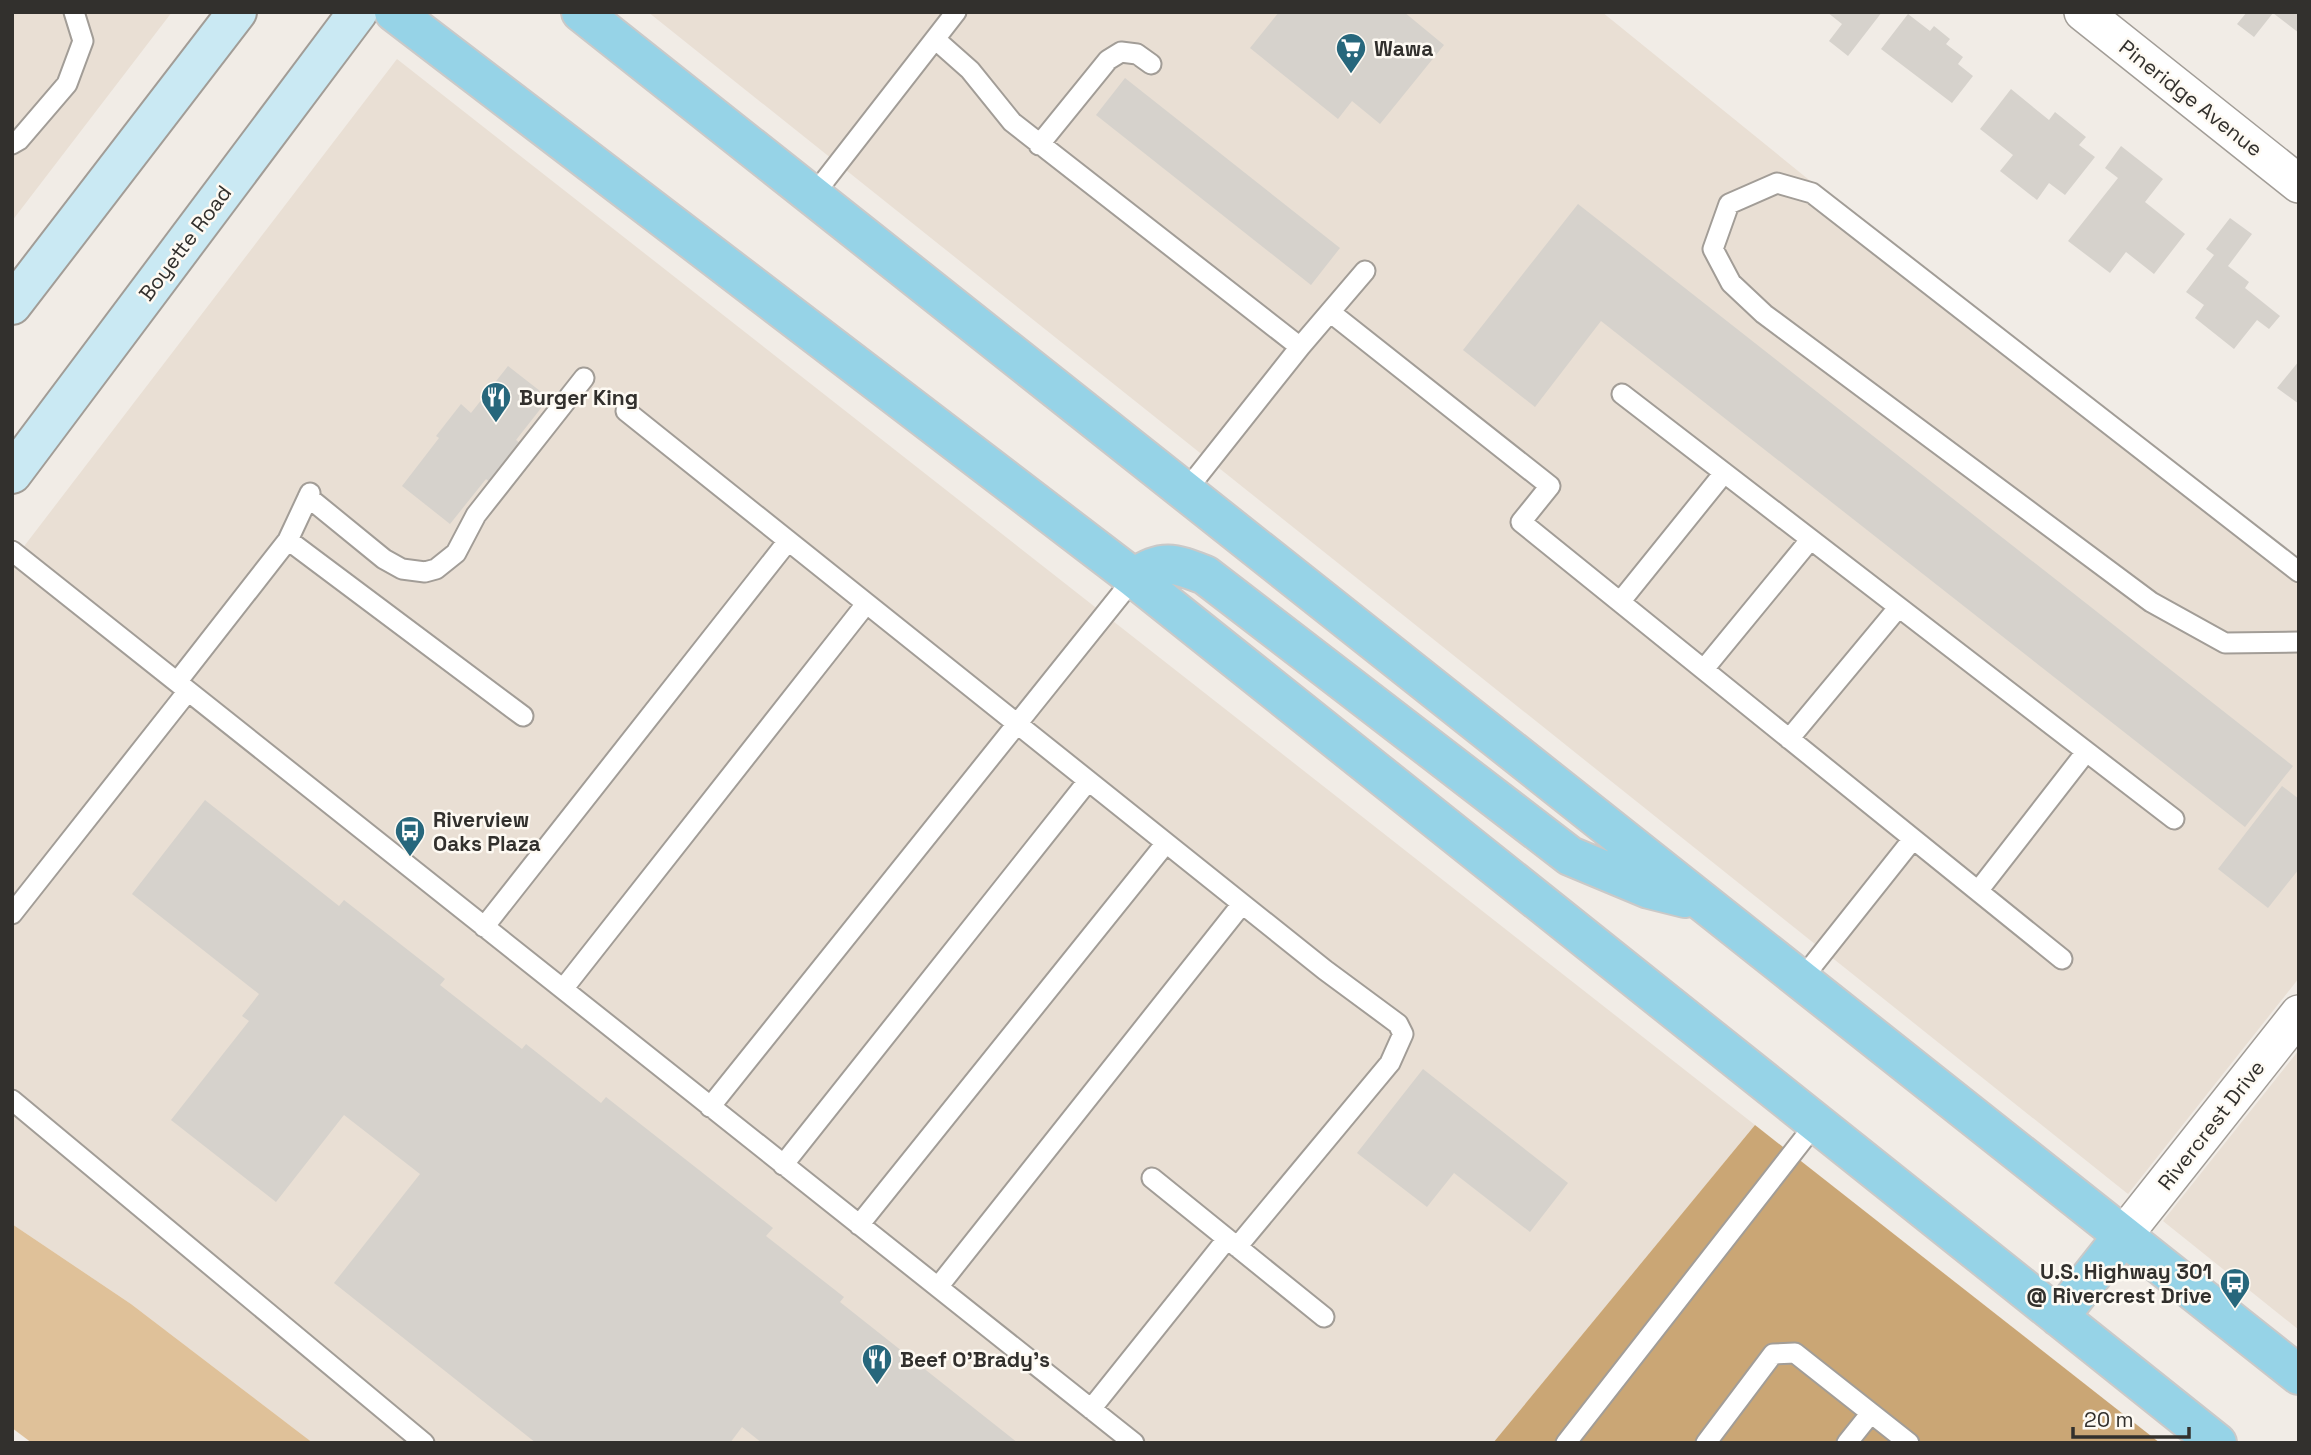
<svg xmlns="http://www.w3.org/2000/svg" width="2311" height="1455" font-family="'Space Grotesk',sans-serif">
	<rect width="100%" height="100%" fill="#f1ece6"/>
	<path fill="#e9dfd4" d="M12,12H172L12,221Z
		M648,12H1602L2299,577V978L2128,1194Z
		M397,59L1755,1125L1493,1443H313L131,1304L12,1224V562Z
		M2299,1050V1330L2163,1221Z"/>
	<path fill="#dfc199" d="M12,1224L131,1304L313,1443H32L12,1428Z"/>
	<path fill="#caa675" d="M1755,1125L2160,1443H1493Z"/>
	<path fill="#d6d2cc" d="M1279,12H1404L1444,45L1380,124L1352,101L1338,119L1250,48Z
		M1827,12H1882L1848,56L1829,41L1842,24Z
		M2247,12H2299V33L2273,13L2254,37L2237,24Z
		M1908,14L1930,31L1934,26L1950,39L1946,44L1963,57L1958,64L1973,76L1952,103L1881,49Z
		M1125,78L1340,248L1311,285L1096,115Z
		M2011,89L2049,120L2055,112L2086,137L2079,145L2095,157L2065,195L2049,183L2037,200L2000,171L2013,155L1980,129Z
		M2121,146L2163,179L2145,202L2185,234L2154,274L2126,252L2110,273L2068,241L2118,178L2105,168Z
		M1578,204L2293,766L2245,827L1601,321L1535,407L1463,350Z
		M2230,218L2252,234L2228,266L2249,282L2245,288L2280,316L2269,329L2257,320L2234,349L2195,318L2204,305L2186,292L2214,255L2206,249Z
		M2299,361V404L2277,388Z
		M508,366L549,398L516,440L521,444L491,483L486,479L450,524L402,486L439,438L436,436L461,404L471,413Z
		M2282,786L2299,799V869L2268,908L2218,869Z
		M205,800L339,906L344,900L445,979L440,985L522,1049L526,1044L601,1103L606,1097L773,1228L766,1236L844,1297L840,1302L1018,1443H762L742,1427L730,1443H536L334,1283L420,1174L344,1115L276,1202L171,1120L249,1021L242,1016L259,994L132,894Z
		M1423,1069L1568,1183L1530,1232L1454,1173L1427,1207L1357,1153Z"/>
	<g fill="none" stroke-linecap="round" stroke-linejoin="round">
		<g stroke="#a29d97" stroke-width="23">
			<path id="service" d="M935,39L970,70L1012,122L1300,347
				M12,144L19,140L67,84L83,41L74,12
				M1039,145L1108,60L1121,52L1137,54L1151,64
				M812,197L956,12
				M1330,312L1550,486L1521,522L2062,959
				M1622,394L2174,819
				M626,411L1325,970L1398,1024L1403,1034L1390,1063L1237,1247
				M1185,492L1300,347L1365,271
				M308,497L384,559L402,569L425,572L436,569L456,553L476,515L584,378
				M288,540L523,716
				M12,551L1134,1443
				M2299,572L1812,193L1777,183L1729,204L1713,249L1731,283L1764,314L2151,602L2225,643L2299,642
				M1620,602L1724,473
				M1704,669L1810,540
				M177,682L288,540L310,493
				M1789,739L1898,608
				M1978,891L2086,752
				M12,914L188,691
				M484,927L788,541
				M1801,980L1913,839
				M563,989L866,604
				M12,1100L424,1443
				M710,1107L1134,578
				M783,1165L1088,781
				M1152,1178L1324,1317
				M859,1225L1166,843
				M938,1287L1242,904
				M1091,1409L1227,1239
				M1566,1443L1816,1123
				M1706,1443L1773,1354L1795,1353L1909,1443
				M1847,1443L1871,1413"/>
		</g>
		<g stroke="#a29d97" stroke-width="40">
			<path id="minor" d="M2083,12L2299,184
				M2123,1236L2299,1014"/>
		</g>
		<g stroke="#a29d97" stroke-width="42">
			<path id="secondary" d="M12,305L237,12
				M12,474L358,12"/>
		</g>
		<g stroke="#cac9c8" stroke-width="42">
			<path id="primary" d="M394,12L1134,578L2217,1443
				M581,12L2299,1375
				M1134,578C1162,558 1174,563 1205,575L1570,856L1649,889L1685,898
				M2059,1317L2123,1236"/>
		</g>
		<use href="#service" stroke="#fff" stroke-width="19"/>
		<use href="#minor" stroke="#fff" stroke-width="37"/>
		<use href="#secondary" stroke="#cae9f3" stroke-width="38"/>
		<use href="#primary" stroke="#96d3e7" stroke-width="38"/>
	</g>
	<defs>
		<g id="supermarket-pin" transform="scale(1.575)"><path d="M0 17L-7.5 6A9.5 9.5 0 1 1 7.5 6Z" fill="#27677c" stroke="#fefaf3"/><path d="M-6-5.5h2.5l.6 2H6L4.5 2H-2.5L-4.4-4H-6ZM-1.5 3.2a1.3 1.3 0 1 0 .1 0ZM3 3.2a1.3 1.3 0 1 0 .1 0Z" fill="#fff"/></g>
		<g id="restaurant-pin" transform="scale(1.575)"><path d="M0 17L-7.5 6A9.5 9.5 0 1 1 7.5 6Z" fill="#27677c" stroke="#fefaf3"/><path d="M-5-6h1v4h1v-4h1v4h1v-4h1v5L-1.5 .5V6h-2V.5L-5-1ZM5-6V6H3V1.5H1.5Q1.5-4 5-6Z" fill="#fff"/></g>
		<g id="bus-pin" transform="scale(1.575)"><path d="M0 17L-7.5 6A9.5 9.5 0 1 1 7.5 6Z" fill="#27677c" stroke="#fefaf3"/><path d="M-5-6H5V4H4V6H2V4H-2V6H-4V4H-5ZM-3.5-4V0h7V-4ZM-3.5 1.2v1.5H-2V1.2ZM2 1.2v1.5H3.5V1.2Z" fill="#fff"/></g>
	</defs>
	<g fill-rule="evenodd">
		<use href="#supermarket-pin" x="1351" y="48"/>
		<use href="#restaurant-pin" x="496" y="397"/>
		<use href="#bus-pin" x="410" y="831"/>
		<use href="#bus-pin" x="2235" y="1283"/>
		<use href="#restaurant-pin" x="877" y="1359"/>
	</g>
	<g text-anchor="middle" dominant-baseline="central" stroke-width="5" stroke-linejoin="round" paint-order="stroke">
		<g font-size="21" font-weight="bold" fill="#32302d" stroke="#fefaf3" text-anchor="start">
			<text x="1374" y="48">Wawa</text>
			<text x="519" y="397">Burger King</text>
			<text x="433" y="819">Riverview<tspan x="433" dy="24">Oaks Plaza</tspan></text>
			<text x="2212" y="1271" text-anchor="end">U.S. Highway 301<tspan x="2212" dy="24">@ Rivercrest Drive</tspan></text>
			<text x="900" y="1359">Beef O'Brady's</text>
		</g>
		<g font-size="21" fill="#32302d" stroke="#fefaf3">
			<text transform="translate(2191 98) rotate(38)">Pineridge Avenue</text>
			<text transform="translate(185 243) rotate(-53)">Boyette Road</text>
			<text transform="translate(2211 1125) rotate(-52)">Rivercrest Drive</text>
		</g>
	</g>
	<rect width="2311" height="1455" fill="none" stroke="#32302d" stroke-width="28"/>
	<path d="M2073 1427v10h116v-10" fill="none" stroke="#32302d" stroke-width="3.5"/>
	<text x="2084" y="1427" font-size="21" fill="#32302d" stroke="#fefaf3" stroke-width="5" paint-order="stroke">20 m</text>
</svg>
